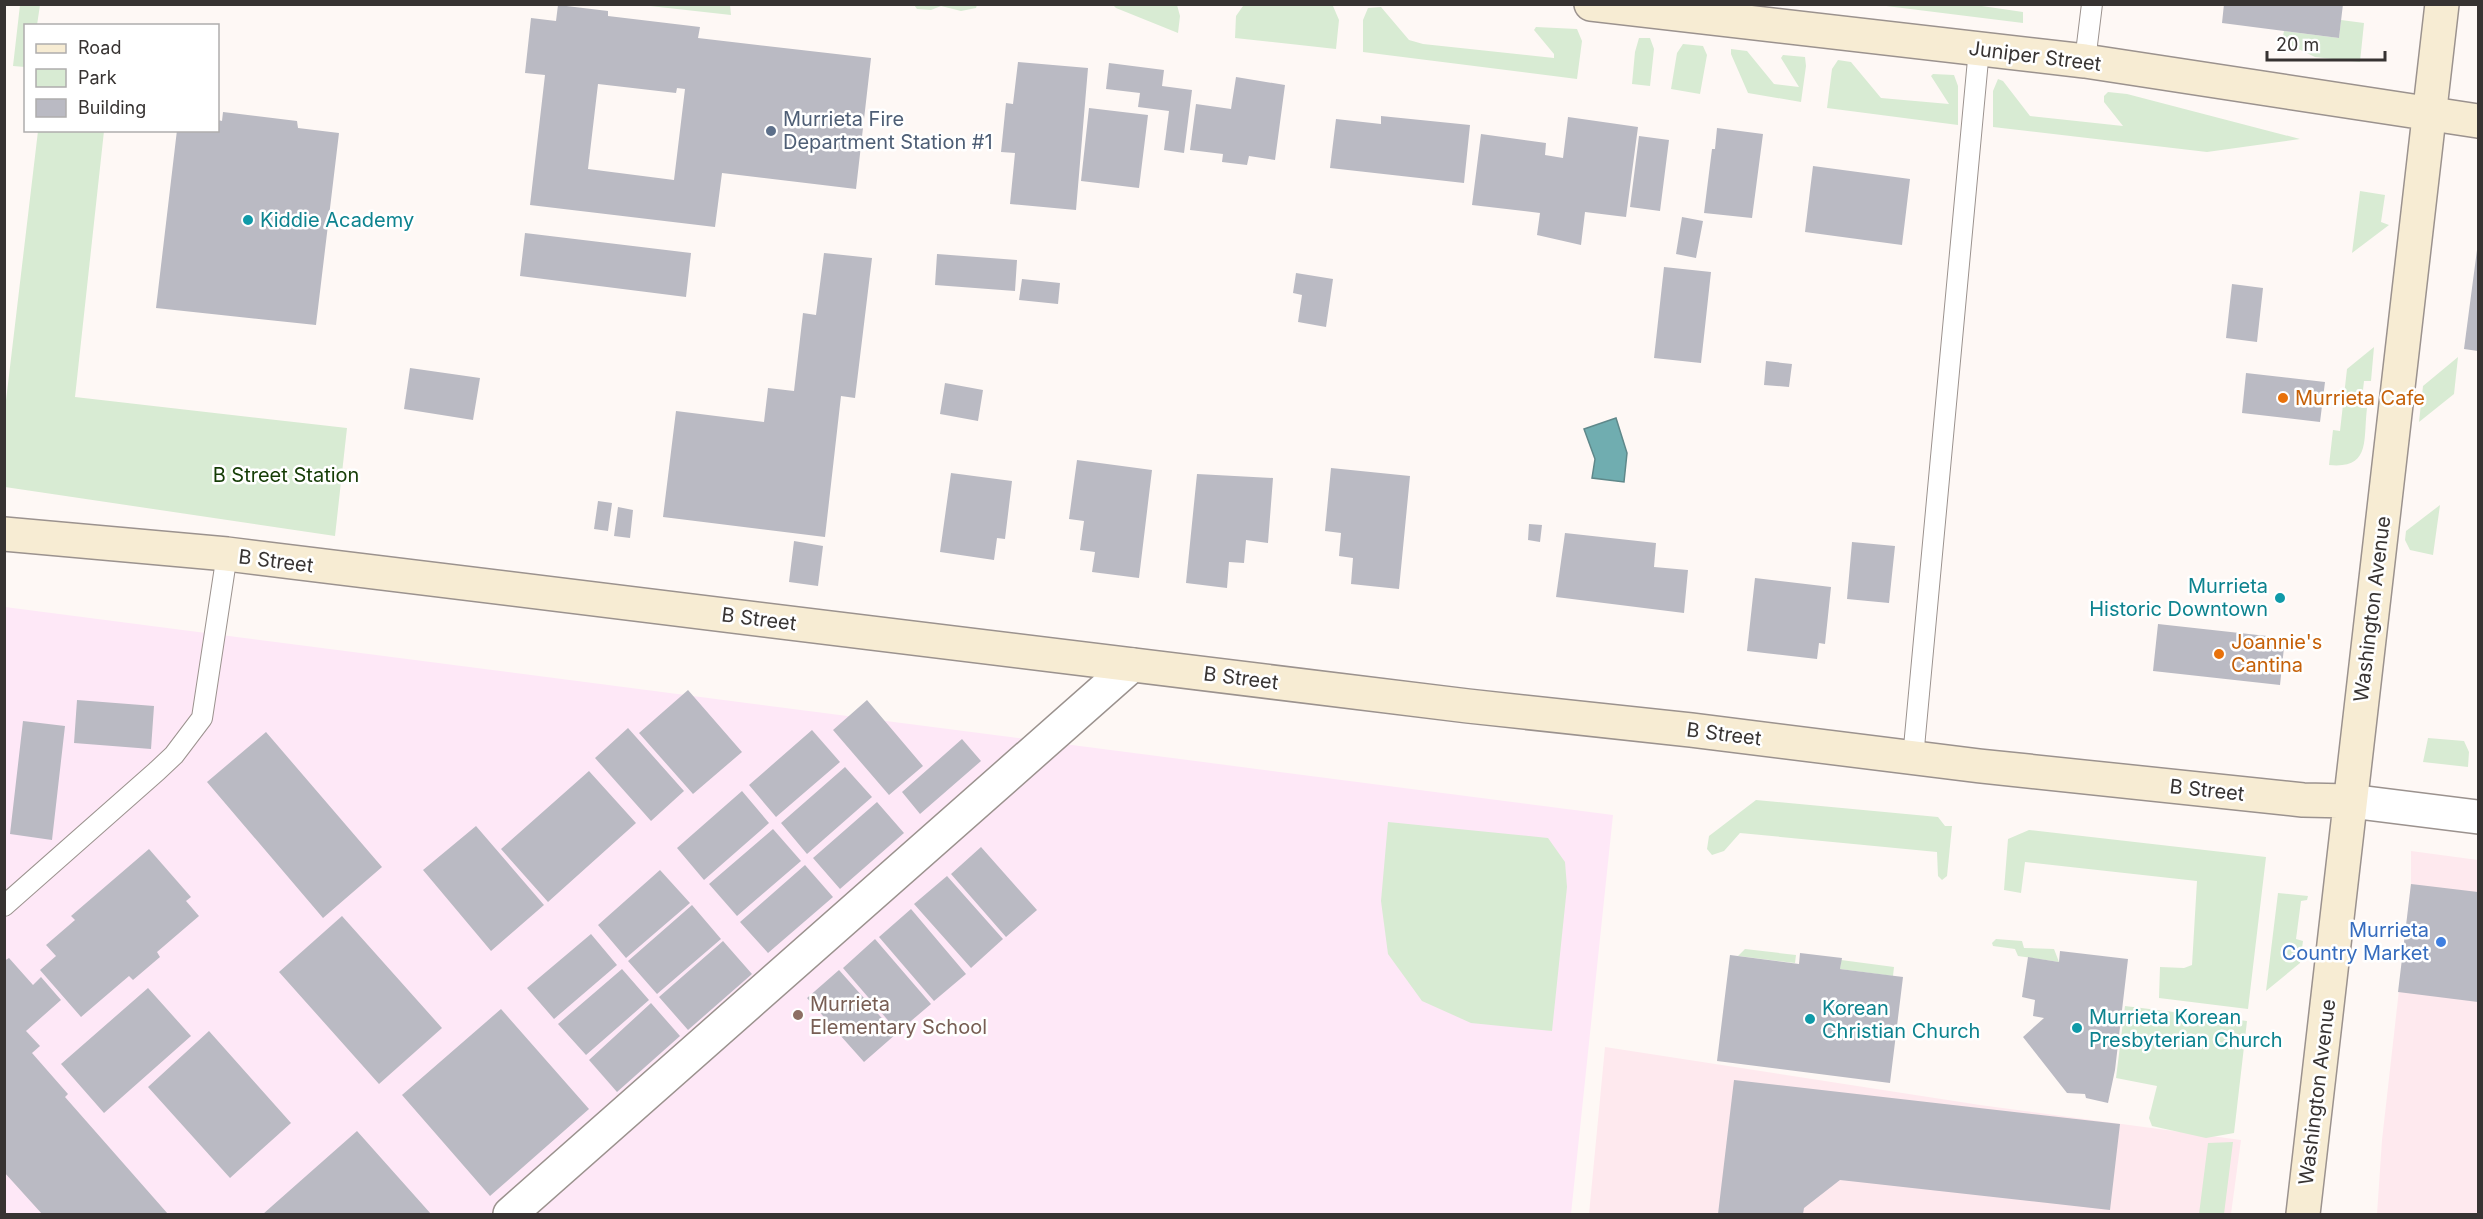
<svg xmlns="http://www.w3.org/2000/svg" width="2483" height="1219" font-family="Inter,sans-serif">
	<rect width="100%" height="100%" fill="#fef8f5"/>
	<path fill="#fee9ee" d="M2411,851L2478,860V1214H2377L2382,1140L2411,884Z
		M1605,1047L1980,1105L2241,1140L2231,1214H1589Z"/>
	<path fill="#fee8f7" d="M5,607L1613,815L1571,1214H5Z"/>
	<path fill="#d8ebd3" d="M20,5H40L37,25L26,26L25,67L13,66Z
		M641,5H730L731,15Z
		M914,5H977L976,8L961,11L941,6L931,10L917,9Z
		M1113,5H1177L1180,16L1178,33L1116,8Z
		M1878,5L1968,4L2023,12V23Z
		M1243,6H1333L1339,20L1336,49L1235,38L1236,16Z
		M1381,7L1409,40L1423,44L1554,58V54L1534,30L1536,27L1577,29L1582,41L1577,79L1363,52V20L1368,8Z
		M2341,20L2364,23L2360,62L2315,57L2282,41L2284,31L2339,38Z
		M1639,38H1650L1654,49L1650,86L1632,84L1635,52Z
		M1683,44L1703,46L1707,55L1700,94L1671,89L1677,53Z
		M1731,49L1747,51L1774,84L1799,87L1781,58L1783,55L1805,57L1806,66L1801,102L1748,93L1731,54Z
		M1838,60L1851,62L1881,98L1949,104L1931,76L1933,74L1954,75L1958,86V125L1827,108L1832,69Z
		M1998,79L2003,81L2030,116L2123,126L2104,102V96L2108,92L2127,94L2300,139L2207,152L1993,127V91Z
		M38,131H104L75,397L347,428L335,536L5,487V409Z
		M2360,191L2385,195L2381,222L2389,225L2352,253Z
		M2374,347L2371,381H2364L2361,408H2367C2363,441 2371,469 2329,465L2333,430L2340,431L2347,369Z
		M2458,357L2454,394L2419,422L2423,386Z
		M2440,505L2433,555L2410,550L2405,540L2406,531Z
		M2428,738L2464,741L2469,752L2468,767L2423,762Z
		M1756,800L1938,817L1945,826H1952L1947,876L1942,880L1938,876L1937,852L1740,833L1724,851L1712,855L1707,849L1709,836Z
		M1388,822L1548,838L1565,862L1567,887L1552,1031L1471,1023L1422,1001L1388,954L1381,901Z
		M2029,830L2266,857L2248,1009L2159,998L2160,967L2184,968L2192,965L2197,881L2025,862L2021,893L2004,890L2008,839Z
		M2278,893L2308,896L2307,900L2301,901L2296,939L2303,941L2300,963L2266,991Z
		M1996,939L2022,941L2024,948L2054,949L2059,962L2018,956L2015,949L1993,946L1992,943Z
		M1745,949L1796,955L1795,963L1738,956Z
		M1841,960L1894,967L1893,976L1840,969Z
		M2125,1006L2247,1021L2234,1133L2206,1138L2152,1126L2149,1118L2157,1086L2116,1078Z
		M2233,1142L2224,1214H2199L2208,1143Z"/>
	<path fill="#70adb0" stroke="#5f888a" stroke-width="1.5" d="M1616,418L1627,453L1624,482L1592,478L1595,459L1584,429Z"/>
	<path fill="#babac3" fill-rule="evenodd" d="M2224,4H2343L2339,38L2222,23Z
		M558,5L608,11V16L700,27L698,38L871,58L856,189L722,173L715,227L530,205L545,75L525,73L531,18L556,21ZM598,84L676,93L677,88L685,89L674,180L588,169Z
		M1018,62L1088,68L1076,210L1010,204L1015,153L1001,152L1006,103L1013,104Z
		M1109,63L1164,70L1162,86L1192,90L1184,153L1164,150L1169,111L1138,107L1140,93L1106,89Z
		M1236,77L1285,85L1275,160L1249,156L1247,165L1222,162L1223,154L1190,150L1196,104L1231,109Z
		M1089,108L1148,115L1139,188L1081,181Z
		M223,112L297,121L298,128L339,133L316,325L156,308L177,130H218V120L222,121Z
		M1381,116L1470,125L1464,183L1330,168L1336,119L1381,124Z
		M1568,117L1638,127L1626,217L1585,212L1581,245L1537,235L1540,213L1472,205L1481,134L1546,143L1545,155L1563,158Z
		M1717,128L1763,134L1752,218L1704,213L1712,149H1715Z
		M1639,136L1669,140L1660,211L1630,207Z
		M1813,166L1910,179L1902,245L1805,232Z
		M1682,217L1703,221L1696,258L1676,254Z
		M525,233L691,253L686,297L520,276Z
		M2477,250H2478V351L2464,349Z
		M824,253L872,258L855,398L841,396L825,537L663,517L676,411L764,422L768,388L794,391L803,313L816,315Z
		M937,254L1017,260L1015,291L935,285Z
		M1664,267L1711,272L1701,363L1654,358Z
		M1296,273L1333,279L1326,327L1298,322L1302,295L1293,293Z
		M1022,279L1060,283L1058,304L1019,300Z
		M2232,284L2263,288L2257,342L2226,338Z
		M1766,361L1792,364L1789,387L1764,385Z
		M410,368L480,378L473,420L404,409Z
		M2246,373L2325,382L2320,422L2242,413Z
		M945,383L983,390L978,421L940,414Z
		M1077,460L1152,470L1139,578L1092,572L1095,552L1080,550L1084,521L1069,519Z
		M1331,468L1410,476L1399,589L1351,584L1353,558L1339,556L1341,533L1325,531Z
		M951,473L1012,481L1005,539L997,538L994,560L940,552Z
		M1197,474L1273,478L1268,543L1246,540L1244,563L1229,562L1227,588L1186,583Z
		M598,501L612,503L608,531L594,529Z
		M618,507L633,510L630,538L614,536Z
		M1529,524L1542,525L1540,542L1528,540Z
		M1565,533L1656,543L1654,567L1688,570L1684,613L1556,597Z
		M794,541L823,546L818,586L789,582Z
		M1852,542L1895,546L1889,603L1847,599Z
		M1755,578L1831,587L1825,644L1819,643L1817,659L1747,651Z
		M2158,624L2285,638L2280,685L2153,671Z
		M688,690L742,752L693,794L639,733Z
		M77,700L154,706L151,749L74,743Z
		M867,700L923,766L889,795L833,730Z
		M23,721L65,726L52,840L10,834Z
		M628,728L684,791L651,821L595,758Z
		M812,730L840,762L776,817L749,785Z
		M266,732L382,867L323,918L207,782Z
		M962,739L981,761L920,814L902,792Z
		M845,767L872,797L807,854L781,823Z
		M589,771L636,823L548,902L501,849Z
		M742,791L769,823L704,880L677,848Z
		M877,802L904,833L840,889L813,858Z
		M476,826L544,905L491,951L423,870Z
		M773,829L801,861L737,916L709,884Z
		M981,847L1037,910L1006,937L951,874Z
		M149,849L191,897L186,901L199,916L157,952L160,957L133,980L129,976L81,1017L40,970L56,956L46,945L75,920L71,916Z
		M805,865L833,897L768,953L740,922Z
		M660,870L690,903L626,958L598,925Z
		M947,876L1003,939L971,968L914,904Z
		M2411,884L2478,892V1002L2398,992Z
		M692,905L721,939L657,994L628,961Z
		M911,909L966,974L934,1001L879,937Z
		M342,916L442,1028L379,1084L279,972Z
		M591,934L617,965L554,1019L527,988Z
		M875,939L931,1004L898,1032L843,968Z
		M723,941L752,974L688,1030L659,997Z
		M2060,951L2128,959L2115,1070L2108,1103L2086,1098L2085,1094L2067,1093L2023,1037L2044,1018L2033,1016L2035,1000L2022,997L2028,957L2059,962Z
		M1800,953L1842,958L1840,969L1903,977L1890,1083L1717,1061L1730,955L1799,964Z
		M9,958L33,985L41,977L61,1000L26,1031L40,1046L32,1053L68,1094L65,1097L168,1214H42L4,1172V961Z
		M622,969L649,1000L586,1055L558,1024Z
		M839,970L896,1034L864,1062L807,998Z
		M148,988L191,1036L104,1113L61,1064Z
		M651,1003L680,1036L617,1092L589,1060Z
		M501,1009L589,1109L490,1196L402,1095Z
		M209,1031L291,1123L230,1178L148,1087Z
		M1734,1080L2120,1124L2110,1210L1840,1180L1804,1208L1803,1214H1718Z
		M357,1131L431,1214H263Z"/>
	<g fill="none" stroke-linecap="round" stroke-linejoin="round">
		<g stroke="#9b928e" stroke-width="22">
			<path id="lane" d="M2085,61L2092,4
				M1913,758L1979,49
				M4,906L157,771L174,755L202,718L227,554"/>
		</g>
		<g stroke="#9b928e" stroke-width="36">
			<path id="street" d="M2350,801L2478,817
				M510,1214L1132,665"/>
		</g>
		<g stroke="#9b928e" stroke-width="36">
			<path id="secondary" d="M1591,4L2085,61L2478,121
				M4,534L227,554L1468,706L1691,730L1980,766L2303,800L2350,801
				M2303,1214L2442,4"/>
		</g>
		<use href="#lane" stroke="#fff" stroke-width="20"/>
		<use href="#street" stroke="#fff" stroke-width="33"/>
		<use href="#secondary" stroke="#f7ecd3" stroke-width="33"/>
	</g>
	<circle fill="#5c6f8a" stroke="#fff" stroke-width="2" cx="771" cy="131" r="6"/>
	<g fill="#0f9aa8" stroke="#fff" stroke-width="2">
		<circle cx="248" cy="220" r="6"/>
		<circle cx="2280" cy="598" r="6"/>
		<circle cx="1810" cy="1019" r="6"/>
		<circle cx="2077" cy="1028" r="6"/>
	</g>
	<g fill="#e8710a" stroke="#fff" stroke-width="2">
		<circle cx="2283" cy="398" r="6"/>
		<circle cx="2219" cy="654" r="6"/>
	</g>
	<circle fill="#3f7fe0" stroke="#fff" stroke-width="2" cx="2441" cy="942" r="6"/>
	<circle fill="#8d6e63" stroke="#fff" stroke-width="2" cx="798" cy="1015" r="6"/>
	<g text-anchor="middle" dominant-baseline="central" stroke-width="5" stroke-linejoin="round" paint-order="stroke">
		<g font-size="20" fill="#373332" stroke="#fff">
			<text transform="translate(2035 56) rotate(7)">Juniper Street</text>
			<text transform="translate(276 561) rotate(7)">B Street</text>
			<text transform="translate(2372 609) rotate(-83)">Washington Avenue</text>
			<text transform="translate(759 619) rotate(7)">B Street</text>
			<text transform="translate(1241 678) rotate(7)">B Street</text>
			<text transform="translate(1724 734) rotate(7)">B Street</text>
			<text transform="translate(2207 790) rotate(6)">B Street</text>
			<text transform="translate(2317 1092) rotate(-83)">Washington Avenue</text>
		</g>
		<g font-size="20" fill="#4e5e75" stroke="#fff" text-anchor="start">
			<text x="783" y="119">Murrieta Fire<tspan x="783" dy="23">Department Station #1</tspan></text>
		</g>
		<g font-size="20" fill="#0d838f" stroke="#fff" text-anchor="start">
			<text x="260" y="220">Kiddie Academy</text>
			<text x="2268" y="586" text-anchor="end">Murrieta<tspan x="2268" dy="23">Historic Downtown</tspan></text>
			<text x="1822" y="1008">Korean<tspan x="1822" dy="23">Christian Church</tspan></text>
			<text x="2089" y="1017">Murrieta Korean<tspan x="2089" dy="23">Presbyterian Church</tspan></text>
		</g>
		<g font-size="20" fill="#c56008" stroke="#fff" text-anchor="start">
			<text x="2295" y="398">Murrieta Cafe</text>
			<text x="2231" y="642">Joannie's<tspan x="2231" dy="23">Cantina</tspan></text>
		</g>
		<g font-size="20" fill="#153d06" stroke="#fff">
			<text x="286" y="475">B Street Station</text>
		</g>
		<g font-size="20" fill="#366cbe" stroke="#fff" text-anchor="end">
			<text x="2429" y="930">Murrieta<tspan x="2429" dy="23">Country Market</tspan></text>
		</g>
		<g font-size="20" fill="#785e54" stroke="#fff" text-anchor="start">
			<text x="810" y="1004">Murrieta<tspan x="810" dy="23">Elementary School</tspan></text>
		</g>
	</g>
	<rect width="2483" height="1219" fill="none" stroke="#373332" stroke-width="12"/>
	<rect x="24" y="24" width="195" height="108" fill="#ffffff" stroke="#afadad" stroke-width="1.5"/>
	<rect x="36" y="44" width="30" height="9" fill="#f7ecd3" stroke="#afadad" stroke-width="1.5"/>
	<text x="78" y="54" font-size="18" fill="#373332">Road</text>
	<rect x="36" y="69" width="30" height="18" fill="#d8ebd3" stroke="#afadad" stroke-width="1.5"/>
	<text x="78" y="84" font-size="18" fill="#373332">Park</text>
	<rect x="36" y="99" width="30" height="18" fill="#babac3" stroke="#afadad" stroke-width="1.5"/>
	<text x="78" y="114" font-size="18" fill="#373332">Building</text>
	<path d="M2267 51v9h118v-9" fill="none" stroke="#373332" stroke-width="3"/>
	<text x="2276" y="51" font-size="18" fill="#373332" stroke="#ffffff" stroke-width="4.5" paint-order="stroke">20 m</text>
</svg>
